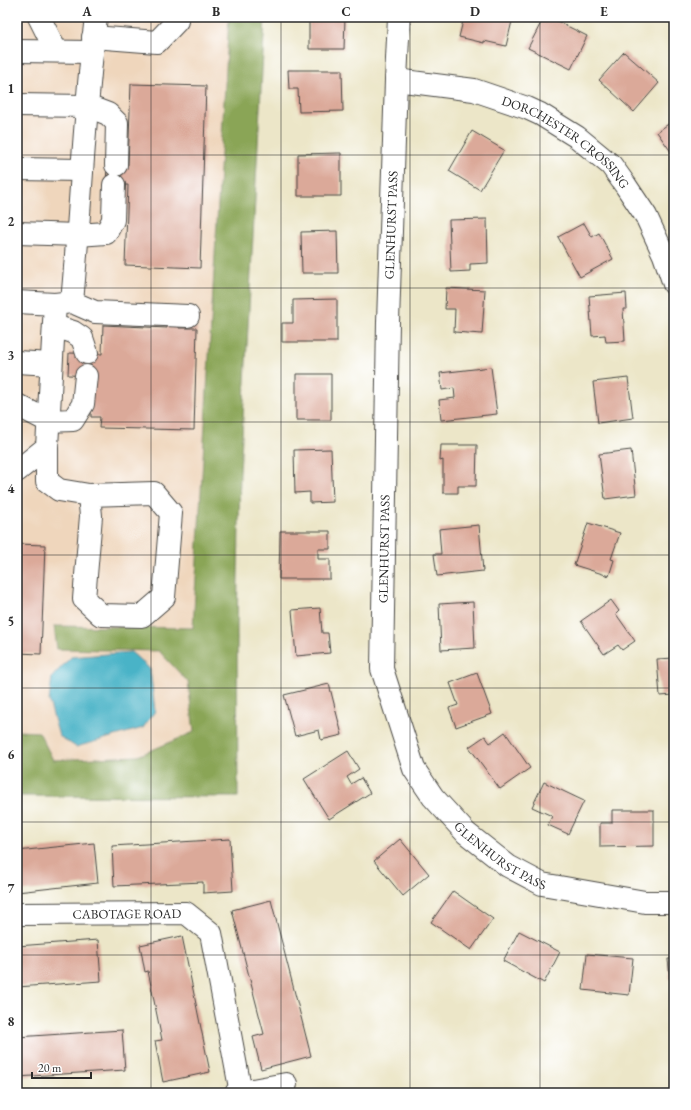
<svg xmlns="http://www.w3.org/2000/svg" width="691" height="1110" font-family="'EB Garamond',serif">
	<rect width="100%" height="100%" fill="#fff"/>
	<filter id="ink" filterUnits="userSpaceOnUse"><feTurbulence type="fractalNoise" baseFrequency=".025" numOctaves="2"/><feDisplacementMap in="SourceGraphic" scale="8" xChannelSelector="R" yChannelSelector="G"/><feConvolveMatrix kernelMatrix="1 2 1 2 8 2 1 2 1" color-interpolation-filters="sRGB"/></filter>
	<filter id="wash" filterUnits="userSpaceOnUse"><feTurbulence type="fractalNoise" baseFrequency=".012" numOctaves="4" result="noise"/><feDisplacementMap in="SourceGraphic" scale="16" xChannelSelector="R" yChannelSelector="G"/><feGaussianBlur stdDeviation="0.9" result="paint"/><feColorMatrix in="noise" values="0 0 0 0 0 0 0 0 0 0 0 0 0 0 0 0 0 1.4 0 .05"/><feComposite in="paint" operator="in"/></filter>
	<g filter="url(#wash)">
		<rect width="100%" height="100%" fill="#ece6c8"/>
		<path fill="#efd6bc" d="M17,17H229L193,628L54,626L57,649L159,651L188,682L194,732L138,756L52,760L39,732L17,731Z"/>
		<path fill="#8aa557" stroke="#5a6841" d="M229,17H265L240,473L237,629L238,797L17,796V731L39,732L53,760L138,756L194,732L188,682L159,651L57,649L54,626L193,628Z"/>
		<path fill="#49b3c7" stroke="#3a6f79" d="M131,652L150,669L155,711L143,728L76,747L59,736L49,701L52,677L71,657Z"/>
		<g id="blocks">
			<path fill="#dba999" d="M309,17H345L344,49H309Z
				M464,17H513L506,46L484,41V43L459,37Z
				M544,17H549L587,36L571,69L528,48Z
				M624,52L659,83L634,112L599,80Z
				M288,70H342L343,111L299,112L298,89H289Z
				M131,84L206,86L200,268L125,265L128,185H106L107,165H128Z
				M674,120V156L657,132Z
				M472,131L504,150L480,190L449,171Z
				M341,153V196H298V154Z
				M487,219L488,263L470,264V271L451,272L449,220Z
				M584,223L592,237L599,233L613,259L580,277L558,237Z
				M337,231L338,273H302L301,232Z
				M446,288L485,290L482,334L454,332L455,309H445Z
				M626,293L627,309H623L625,341L606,342L605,335L592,336L589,296Z
				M337,299V342H282V323H293V300Z
				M167,321H179V328H197L194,430L99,428L100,417H91L92,376L68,375L69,353L102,354L103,325L167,328Z
				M491,367L497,414L441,420L439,400L455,398L454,388L442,390L440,373Z
				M296,374H331V420H296Z
				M628,378L633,418L598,423L593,382Z
				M441,445H477L476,486H458V493H443V460L440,461Z
				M331,449L333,502L310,503V492L295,493L294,450Z
				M631,450L636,495L605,499L599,454Z
				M588,523L620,533L611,559L614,560L609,576L574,565Z
				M479,525L483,571L437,576L434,554H441L439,529Z
				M280,531H330V549H318V559H330V579H279Z
				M17,544L45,545L41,654L17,653Z
				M611,600L619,611L616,614L635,641L622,650L618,645L604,654L581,621Z
				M473,602L475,648L441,650L439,604Z
				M320,608L322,633H328L330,653L296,656L292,610Z
				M674,658V695L660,696L657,659Z
				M477,673L492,714L456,727L449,708L458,705L450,683Z
				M329,684L342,735L321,740L319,730L295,736L284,695Z
				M505,732L530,768L500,789L469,747L485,736L490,743Z
				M348,751L359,769L347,777L351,784L361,778L370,793L329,819L304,779Z
				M544,782L584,801L568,834L548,825L552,816L532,807Z
				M612,810H654V846L600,847V823H612Z
				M230,839L233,891L203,893V882L114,886L112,846Z
				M400,839L429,874L403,896L374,861Z
				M94,843L98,883L17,892V851Z
				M453,891L493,919L471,950L431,922Z
				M271,900L311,1056L261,1069L253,1037L264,1034L232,910Z
				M519,931L560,952L544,983L503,961Z
				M182,936L210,1072L163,1082L155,1041L162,1040L148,971L145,972L140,945Z
				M98,940L101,981L17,987V946Z
				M587,954L633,958L629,995L583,990Z
				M668,959H674V979H670Z
				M122,1030L125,1070L17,1077V1037Z"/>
		</g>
	</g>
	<g filter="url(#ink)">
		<use href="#blocks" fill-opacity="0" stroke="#484743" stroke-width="1"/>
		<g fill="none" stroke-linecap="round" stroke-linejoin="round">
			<g stroke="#484743" stroke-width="24">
				<g id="minor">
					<path d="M39,17L56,51"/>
					<path id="s1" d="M399,17L396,80L388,322L382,669L414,769L433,797L466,833L508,866L542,884L645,902H674"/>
					<path d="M93,37L157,42L177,21V17"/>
					<path d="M17,51L92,52"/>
					<path id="s2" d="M396,80L474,90L527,108L540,114L577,137L611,165L626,186L646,216L664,255L674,284"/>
					<path d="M17,105L87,106L108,114L117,123L116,165"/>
					<path d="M17,169L82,170"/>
					<path d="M17,233L78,235L106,233L113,220L114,185"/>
					<path d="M17,302L55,304"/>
					<path d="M72,302L95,312L188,316"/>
					<path d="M54,326L73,332L82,338L87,353"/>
					<path d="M17,362L51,364"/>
					<path d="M17,405L48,421L73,420L83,404L86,376"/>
					<path d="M47,447V481L59,490L89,495L154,493L171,513L164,597L142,616L101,615L84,599L91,516L89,495"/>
					<path d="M17,471L47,447L55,304L72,302C81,207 84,112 96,17"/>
					<path id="s3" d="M17,914L186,913L211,933L241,1093"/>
					<path d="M236,1093L286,1084"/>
				</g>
			</g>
			<use href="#minor" stroke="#fff" stroke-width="22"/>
		</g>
	</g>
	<path fill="none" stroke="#2b2b2b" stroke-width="1" stroke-opacity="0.55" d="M151,17V1093M281,17V1093M410,17V1093M540,17V1093M17,155H674M17,288H674M17,422H674M17,555H674M17,688H674M17,822H674M17,955H674"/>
	<g text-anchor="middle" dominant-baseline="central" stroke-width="3.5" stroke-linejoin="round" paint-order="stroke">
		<g font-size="13" fill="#2b2b2b" stroke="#fff">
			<text stroke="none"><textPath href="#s2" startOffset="186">DORCHESTER CROSSING</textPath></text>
			<text transform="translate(391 225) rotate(-88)">GLENHURST PASS</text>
			<text transform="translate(384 549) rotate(-89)">GLENHURST PASS</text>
			<text stroke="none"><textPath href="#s1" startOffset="881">GLENHURST PASS</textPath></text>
			<text stroke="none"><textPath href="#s3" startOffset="110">CABOTAGE ROAD</textPath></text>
		</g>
	</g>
	<rect width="691" height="1110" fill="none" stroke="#fff" stroke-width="44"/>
	<path d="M32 1072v6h59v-6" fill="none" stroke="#2b2b2b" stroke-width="2"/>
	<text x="38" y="1072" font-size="12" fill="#2b2b2b" stroke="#ffffff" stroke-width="3" paint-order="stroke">20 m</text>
	<rect x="22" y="22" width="647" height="1066" fill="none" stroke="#2b2b2b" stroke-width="1.5"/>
	<g font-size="13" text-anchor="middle" font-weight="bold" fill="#2b2b2b">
		<text x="87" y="16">A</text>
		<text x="216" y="16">B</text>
		<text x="346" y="16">C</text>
		<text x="475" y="16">D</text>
		<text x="604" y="16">E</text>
		<text x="11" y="93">1</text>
		<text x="11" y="226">2</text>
		<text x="11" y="360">3</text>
		<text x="11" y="493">4</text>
		<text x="11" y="626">5</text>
		<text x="11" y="759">6</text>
		<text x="11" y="893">7</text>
		<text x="11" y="1026">8</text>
	</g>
</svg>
